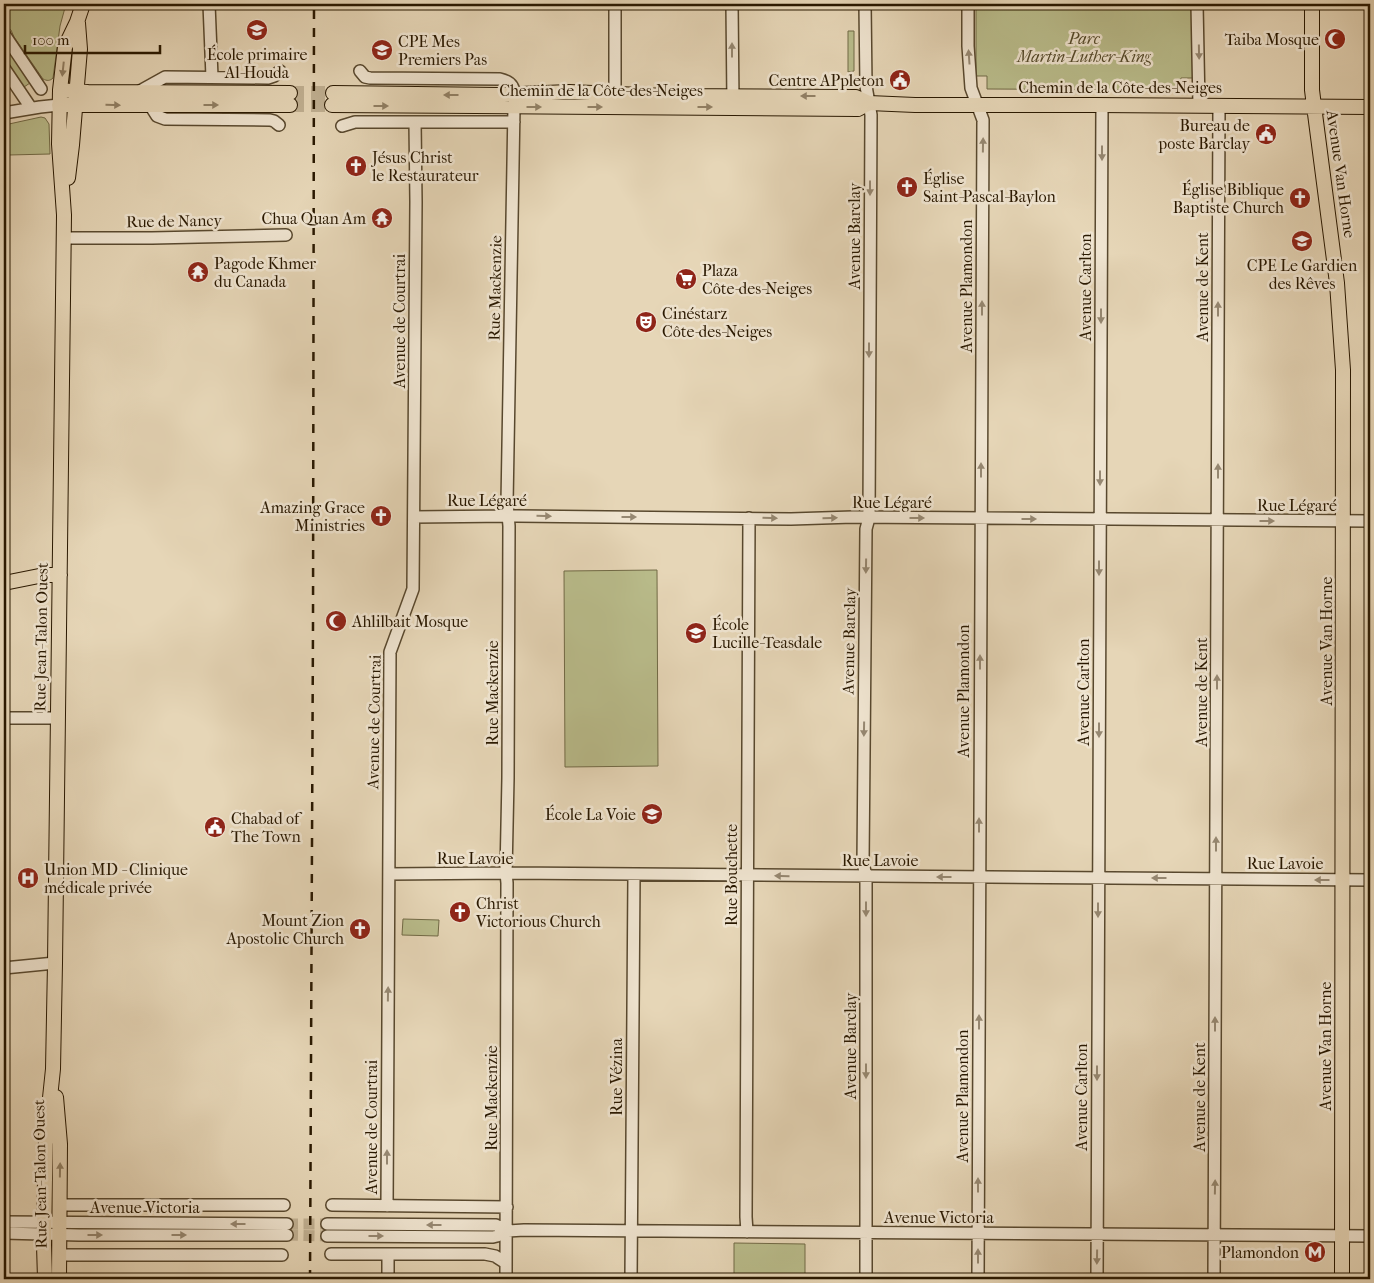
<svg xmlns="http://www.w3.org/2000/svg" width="1374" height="1283" font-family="'IM FELL French Canon',serif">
	<rect width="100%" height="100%" fill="#e6d6b7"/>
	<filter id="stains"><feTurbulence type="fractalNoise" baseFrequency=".004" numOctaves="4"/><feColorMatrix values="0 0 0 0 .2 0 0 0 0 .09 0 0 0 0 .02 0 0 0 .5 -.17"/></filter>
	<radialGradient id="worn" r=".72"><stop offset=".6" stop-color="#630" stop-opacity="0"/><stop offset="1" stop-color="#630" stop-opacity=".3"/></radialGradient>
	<path fill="#b9bc8b" stroke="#716a46" d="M9,4H66L60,26L53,78C50,81 47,81 43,79L14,37L11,30L9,29Z
		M976,4H1192L1193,78H1181V90L987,89V76H976Z
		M848,31H854V71L848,72Z
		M4,44L30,83L24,87L4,59Z
		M41,117L45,118L49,124L50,154L9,155V124Z
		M657,570L658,766L565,767L564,571Z
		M403,919L439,920L438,936L402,935Z
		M734,1243L805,1244V1279H734Z"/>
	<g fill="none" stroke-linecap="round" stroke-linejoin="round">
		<path stroke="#c0b092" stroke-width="11" stroke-dasharray="11 5.5" stroke-linecap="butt" d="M287,1224H327
			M287,1235L327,1236"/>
		<path stroke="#c0b092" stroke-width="14" stroke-dasharray="14 7" stroke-linecap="butt" d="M290,93H333
			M290,105H332"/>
		<g stroke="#58482e" stroke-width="14">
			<path id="minor" d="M209,4L212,77
				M732,4L733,103
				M865,4L866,86L871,115L869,518L866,529L863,863L866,876V1279
				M968,4V46L971,88L983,120L978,1279
				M1197,4L1199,106
				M4,34L41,89
				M4,68L31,108
				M360,71L365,77L370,78L500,79C509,81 514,85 514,94
				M138,92L165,77L268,78L274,76L280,71
				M615,102V4
				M150,105L157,116L165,119L270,120L274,121L279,125
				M4,113L40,107L59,105
				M342,126L355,122H514
				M63,238H152L286,235
				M414,517L517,516L791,519L853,517L1370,521
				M4,718H57
				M389,874L506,873L1370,880
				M4,968L55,963
				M60,1205H284
				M332,1205L507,1207
				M387,1206L390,652L413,589L416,202L415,122
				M4,1222L287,1224
				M327,1224L496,1225L507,1231
				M747,1232L746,1217L749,518
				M4,1233L79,1235H287
				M327,1236L493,1237L497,1236L507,1231L524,1230L1370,1236
				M331,1254H485L495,1256L506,1263
				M60,1255H282
				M388,1279V1254
				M506,1279L507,883L506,873L508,778L509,526L507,503L514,107
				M631,1279L634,875
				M1097,1279L1102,105
				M1214,1279L1219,106"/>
		</g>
		<g stroke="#291800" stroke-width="16">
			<path id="major" d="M1312,4V90L1314,106L1337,283L1343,370L1342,1279
				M60,90L88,92L290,93
				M333,93L499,95L569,92L666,96L856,97L869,103L915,105H1095L1370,107
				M59,105H290
				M332,105L858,109L869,103
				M68,178L72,145L80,49L78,23
				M4,583L44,575H60
				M56,1097L60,1144L59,1279
				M45,1279L44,1245L45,1179L46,1136L53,1069L55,963L64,215L59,144L60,90L65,47L77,22L83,4"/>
		</g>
		<use href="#minor" stroke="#efe4d0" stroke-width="11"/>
		<use href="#major" stroke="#e6d6b7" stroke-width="14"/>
		<path stroke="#291800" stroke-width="2.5" stroke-dasharray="9 9" stroke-linecap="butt" d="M310,1279L313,625L314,4"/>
	</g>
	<defs><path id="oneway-solid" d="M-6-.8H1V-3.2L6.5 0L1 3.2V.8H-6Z" transform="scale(1.25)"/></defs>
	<g fill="#968872">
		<use href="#oneway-solid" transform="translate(732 50) rotate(-90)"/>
		<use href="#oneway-solid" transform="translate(1199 52) rotate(89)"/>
		<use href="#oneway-solid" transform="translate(969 57) rotate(-94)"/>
		<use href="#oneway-solid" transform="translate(983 145) rotate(-89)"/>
		<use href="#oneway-solid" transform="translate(1102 153) rotate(90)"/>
		<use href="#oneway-solid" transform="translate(870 188) rotate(90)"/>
		<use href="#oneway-solid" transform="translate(982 308) rotate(-90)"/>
		<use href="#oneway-solid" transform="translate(1218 309) rotate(-90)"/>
		<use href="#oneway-solid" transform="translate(1101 316) rotate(90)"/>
		<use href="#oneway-solid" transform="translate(869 350) rotate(90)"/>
		<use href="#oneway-solid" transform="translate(981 470) rotate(-90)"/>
		<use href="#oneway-solid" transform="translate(1218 471) rotate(-90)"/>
		<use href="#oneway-solid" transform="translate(1100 478) rotate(90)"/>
		<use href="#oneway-solid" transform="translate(544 516) rotate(1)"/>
		<use href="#oneway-solid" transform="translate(629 517)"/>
		<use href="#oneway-solid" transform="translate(770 518) rotate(1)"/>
		<use href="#oneway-solid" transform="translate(830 518) rotate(-1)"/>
		<use href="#oneway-solid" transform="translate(917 518)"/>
		<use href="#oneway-solid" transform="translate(1029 519)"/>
		<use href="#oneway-solid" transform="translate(1267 521)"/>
		<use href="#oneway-solid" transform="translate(866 566) rotate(91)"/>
		<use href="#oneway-solid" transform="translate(1099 568) rotate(90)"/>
		<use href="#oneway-solid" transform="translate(980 662) rotate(-90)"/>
		<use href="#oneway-solid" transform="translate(1217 682) rotate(-90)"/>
		<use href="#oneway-solid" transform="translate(864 729) rotate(91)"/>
		<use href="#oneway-solid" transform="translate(1099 730) rotate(90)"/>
		<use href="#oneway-solid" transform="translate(979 825) rotate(-90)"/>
		<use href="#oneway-solid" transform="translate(1216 844) rotate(-90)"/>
		<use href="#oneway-solid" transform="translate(782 876) rotate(-179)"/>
		<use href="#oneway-solid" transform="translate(944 877) rotate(-180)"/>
		<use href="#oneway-solid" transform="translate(1159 878) rotate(-180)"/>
		<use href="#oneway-solid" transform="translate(1322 880) rotate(-180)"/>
		<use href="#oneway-solid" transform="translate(866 909) rotate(90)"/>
		<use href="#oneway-solid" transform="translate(1098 910) rotate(90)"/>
		<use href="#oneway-solid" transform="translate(388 994) rotate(-89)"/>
		<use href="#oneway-solid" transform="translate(979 1022) rotate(-90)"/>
		<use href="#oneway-solid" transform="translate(1215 1024) rotate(-90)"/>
		<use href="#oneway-solid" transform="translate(866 1071) rotate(90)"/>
		<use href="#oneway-solid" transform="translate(1097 1073) rotate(90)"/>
		<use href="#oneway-solid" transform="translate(387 1157) rotate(-90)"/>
		<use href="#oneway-solid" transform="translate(978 1185) rotate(-90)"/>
		<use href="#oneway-solid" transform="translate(1215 1187) rotate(-89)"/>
		<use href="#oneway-solid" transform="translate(238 1224) rotate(-180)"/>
		<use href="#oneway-solid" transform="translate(434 1225) rotate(-180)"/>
		<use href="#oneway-solid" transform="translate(95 1235)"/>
		<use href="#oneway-solid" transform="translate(179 1235)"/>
		<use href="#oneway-solid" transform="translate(376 1236)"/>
		<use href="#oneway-solid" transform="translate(978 1256) rotate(-90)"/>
		<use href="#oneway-solid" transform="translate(1097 1257) rotate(91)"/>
	</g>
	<g fill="#918065">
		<use href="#oneway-solid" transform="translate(63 69) rotate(96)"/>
		<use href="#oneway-solid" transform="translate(451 95) rotate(-180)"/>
		<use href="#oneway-solid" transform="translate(808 96) rotate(-180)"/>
		<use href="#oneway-solid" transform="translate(113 105) rotate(1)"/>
		<use href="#oneway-solid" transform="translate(211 105)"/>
		<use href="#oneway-solid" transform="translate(381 106)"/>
		<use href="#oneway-solid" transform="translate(534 107)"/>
		<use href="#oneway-solid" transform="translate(595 107)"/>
		<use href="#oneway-solid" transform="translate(705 107)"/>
		<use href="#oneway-solid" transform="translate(60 1170) rotate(-89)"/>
	</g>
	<defs>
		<g id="school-disc" transform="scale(1.125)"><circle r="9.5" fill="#8f2418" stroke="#efe4d0"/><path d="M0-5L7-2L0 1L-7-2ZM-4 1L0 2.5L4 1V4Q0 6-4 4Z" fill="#fff"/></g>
		<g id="mosque-disc" transform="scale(1.125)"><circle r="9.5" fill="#8f2418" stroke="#efe4d0"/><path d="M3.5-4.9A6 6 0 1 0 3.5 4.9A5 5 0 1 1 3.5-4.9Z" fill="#fff"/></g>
		<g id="civic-disc" transform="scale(1.125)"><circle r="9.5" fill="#8f2418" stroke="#efe4d0"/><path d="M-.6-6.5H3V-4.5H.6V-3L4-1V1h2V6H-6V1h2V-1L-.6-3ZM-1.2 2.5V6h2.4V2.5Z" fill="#fff"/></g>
		<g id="church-disc" transform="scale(1.125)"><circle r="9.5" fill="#8f2418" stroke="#efe4d0"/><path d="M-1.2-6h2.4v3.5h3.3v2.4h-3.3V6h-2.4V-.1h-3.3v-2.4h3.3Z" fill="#fff"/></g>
		<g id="temple-disc" transform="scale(1.125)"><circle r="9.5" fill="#8f2418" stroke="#efe4d0"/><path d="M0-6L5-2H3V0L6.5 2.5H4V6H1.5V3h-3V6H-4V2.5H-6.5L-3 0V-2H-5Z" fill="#fff"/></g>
		<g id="supermarket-disc" transform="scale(1.125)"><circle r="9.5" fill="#8f2418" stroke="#efe4d0"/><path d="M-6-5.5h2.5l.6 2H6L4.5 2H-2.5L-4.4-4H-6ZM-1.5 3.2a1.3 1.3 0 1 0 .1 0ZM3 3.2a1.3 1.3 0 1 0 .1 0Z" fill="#fff"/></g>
		<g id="theatre-disc" transform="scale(1.125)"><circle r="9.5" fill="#8f2418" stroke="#efe4d0"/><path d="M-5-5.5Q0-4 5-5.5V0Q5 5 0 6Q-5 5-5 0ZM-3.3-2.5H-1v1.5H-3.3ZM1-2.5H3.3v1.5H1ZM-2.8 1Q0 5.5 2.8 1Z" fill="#fff"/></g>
		<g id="hospital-disc" transform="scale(1.125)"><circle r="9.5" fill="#8f2418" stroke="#efe4d0"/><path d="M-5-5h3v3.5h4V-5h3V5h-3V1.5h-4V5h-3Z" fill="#fff"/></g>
		<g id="metro-disc" transform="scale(1.125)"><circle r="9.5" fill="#8f2418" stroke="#efe4d0"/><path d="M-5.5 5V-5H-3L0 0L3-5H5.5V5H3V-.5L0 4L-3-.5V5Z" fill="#fff"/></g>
	</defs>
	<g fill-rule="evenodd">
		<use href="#school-disc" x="257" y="30"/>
		<use href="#mosque-disc" x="1335" y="39"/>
		<use href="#school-disc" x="382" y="50"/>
		<use href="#civic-disc" x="900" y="80"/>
		<use href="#civic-disc" x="1266" y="134"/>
		<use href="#church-disc" x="356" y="166"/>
		<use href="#church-disc" x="907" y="187"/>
		<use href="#church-disc" x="1300" y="198"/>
		<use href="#temple-disc" x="382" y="218"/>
		<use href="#school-disc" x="1302" y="241"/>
		<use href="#temple-disc" x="198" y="272"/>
		<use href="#supermarket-disc" x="686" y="279"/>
		<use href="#theatre-disc" x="646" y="322"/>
		<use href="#church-disc" x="381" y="516"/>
		<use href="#mosque-disc" x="336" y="621"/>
		<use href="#school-disc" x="696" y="633"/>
		<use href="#school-disc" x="652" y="814"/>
		<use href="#civic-disc" x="215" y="827"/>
		<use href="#hospital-disc" x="28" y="878"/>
		<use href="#church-disc" x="460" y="912"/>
		<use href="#church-disc" x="360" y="929"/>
		<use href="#metro-disc" x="1315" y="1252"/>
	</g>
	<g text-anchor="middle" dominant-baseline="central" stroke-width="5" stroke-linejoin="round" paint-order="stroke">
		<g font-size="16" font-style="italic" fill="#54492a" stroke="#efe4d0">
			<text x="1084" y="38">Parc<tspan x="1084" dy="18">Martin-Luther-King</tspan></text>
		</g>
		<g font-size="16" fill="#291800" stroke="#efe4d0" text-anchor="start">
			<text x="1319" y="39" text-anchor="end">Taiba Mosque</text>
			<text x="398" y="41">CPE Mes<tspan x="398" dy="18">Premiers Pas</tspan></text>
			<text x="257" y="54" text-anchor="middle">École primaire<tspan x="257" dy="18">Al-Houda</tspan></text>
			<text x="884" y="80" text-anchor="end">Centre APpleton</text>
			<text x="1250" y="125" text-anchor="end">Bureau de<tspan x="1250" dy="18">poste Barclay</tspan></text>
			<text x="372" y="157">Jésus Christ<tspan x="372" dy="18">le Restaurateur</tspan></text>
			<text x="923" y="178">Église<tspan x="923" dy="18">Saint-Pascal-Baylon</tspan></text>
			<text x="1284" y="189" text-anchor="end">Église Biblique<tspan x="1284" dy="18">Baptiste Church</tspan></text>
			<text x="366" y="218" text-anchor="end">Chua Quan Am</text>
			<text x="214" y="263">Pagode Khmer<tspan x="214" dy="18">du Canada</tspan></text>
			<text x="1302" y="265" text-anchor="middle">CPE Le Gardien<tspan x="1302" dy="18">des Rêves</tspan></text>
			<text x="702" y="270">Plaza<tspan x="702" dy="18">Côte-des-Neiges</tspan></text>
			<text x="662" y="313">Cinéstarz<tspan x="662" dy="18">Côte-des-Neiges</tspan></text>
			<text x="365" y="507" text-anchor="end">Amazing Grace<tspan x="365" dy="18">Ministries</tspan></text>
			<text x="352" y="621">Ahlilbait Mosque</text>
			<text x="712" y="624">École<tspan x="712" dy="18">Lucille-Teasdale</tspan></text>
			<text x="636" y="814" text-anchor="end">École La Voie</text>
			<text x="231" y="818">Chabad of<tspan x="231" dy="18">The Town</tspan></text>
			<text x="44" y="869">Union MD - Clinique<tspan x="44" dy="18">médicale privée</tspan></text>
			<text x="476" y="903">Christ<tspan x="476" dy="18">Victorious Church</tspan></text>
			<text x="344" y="920" text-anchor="end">Mount Zion<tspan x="344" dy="18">Apostolic Church</tspan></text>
			<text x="1299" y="1252" text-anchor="end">Plamondon</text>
		</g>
		<g font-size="16" fill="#291800" stroke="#efe4d0">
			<text x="1120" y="87">Chemin de la Côte-des-Neiges</text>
			<text x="601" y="90">Chemin de la Côte-des-Neiges</text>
			<text transform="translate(1341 174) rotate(82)">Avenue Van Horne</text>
			<text transform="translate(174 221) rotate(-1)">Rue de Nancy</text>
			<text transform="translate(854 236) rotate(-90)">Avenue Barclay</text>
			<text transform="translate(966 286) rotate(-90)">Avenue Plamondon</text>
			<text transform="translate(1085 287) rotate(-90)">Avenue Carlton</text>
			<text transform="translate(1202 287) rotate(-90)">Avenue de Kent</text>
			<text transform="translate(495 288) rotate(-89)">Rue Mackenzie</text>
			<text transform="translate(399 321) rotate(-90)">Avenue de Courtrai</text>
			<text x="487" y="500">Rue Légaré</text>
			<text x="892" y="502">Rue Légaré</text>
			<text x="1297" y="505">Rue Légaré</text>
			<text transform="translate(41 637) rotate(-89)">Rue Jean-Talon Ouest</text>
			<text transform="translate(849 641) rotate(-89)">Avenue Barclay</text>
			<text transform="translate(1326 641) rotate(-90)">Avenue Van Horne</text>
			<text transform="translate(963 691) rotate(-90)">Avenue Plamondon</text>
			<text transform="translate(1083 692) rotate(-90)">Avenue Carlton</text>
			<text transform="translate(1201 692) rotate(-90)">Avenue de Kent</text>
			<text transform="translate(492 693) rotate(-90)">Rue Mackenzie</text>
			<text transform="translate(374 722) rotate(-89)">Avenue de Courtrai</text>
			<text x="475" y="858">Rue Lavoie</text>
			<text x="880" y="860">Rue Lavoie</text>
			<text x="1285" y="863">Rue Lavoie</text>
			<text transform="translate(731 875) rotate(-90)">Rue Bouchette</text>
			<text transform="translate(850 1046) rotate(-90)">Avenue Barclay</text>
			<text transform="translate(1325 1046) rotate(-90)">Avenue Van Horne</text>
			<text transform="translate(616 1077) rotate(-90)">Rue Vézina</text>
			<text transform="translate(962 1096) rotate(-90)">Avenue Plamondon</text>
			<text transform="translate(1081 1097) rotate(-90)">Avenue Carlton</text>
			<text transform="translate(1199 1097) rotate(-90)">Avenue de Kent</text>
			<text transform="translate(491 1098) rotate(-90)">Rue Mackenzie</text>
			<text transform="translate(371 1127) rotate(-90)">Avenue de Courtrai</text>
			<text transform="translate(40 1174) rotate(-91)">Rue Jean-Talon Ouest</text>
			<text x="145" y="1207">Avenue Victoria</text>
			<text x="939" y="1217">Avenue Victoria</text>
		</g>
	</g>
	<rect width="1374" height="1283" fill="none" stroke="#e6d6b7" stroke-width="20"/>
	<rect x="5" y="5" width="1364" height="1273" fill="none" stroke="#291800" stroke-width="2.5"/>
	<rect x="10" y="10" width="1354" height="1263" fill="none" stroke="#291800"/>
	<path d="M25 45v8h135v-8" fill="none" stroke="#291800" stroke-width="2.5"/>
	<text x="32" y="45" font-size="15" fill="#291800" stroke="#efe4d0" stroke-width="4" paint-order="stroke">100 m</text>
	<rect width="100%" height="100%" filter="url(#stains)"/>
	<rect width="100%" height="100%" fill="url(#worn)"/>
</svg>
